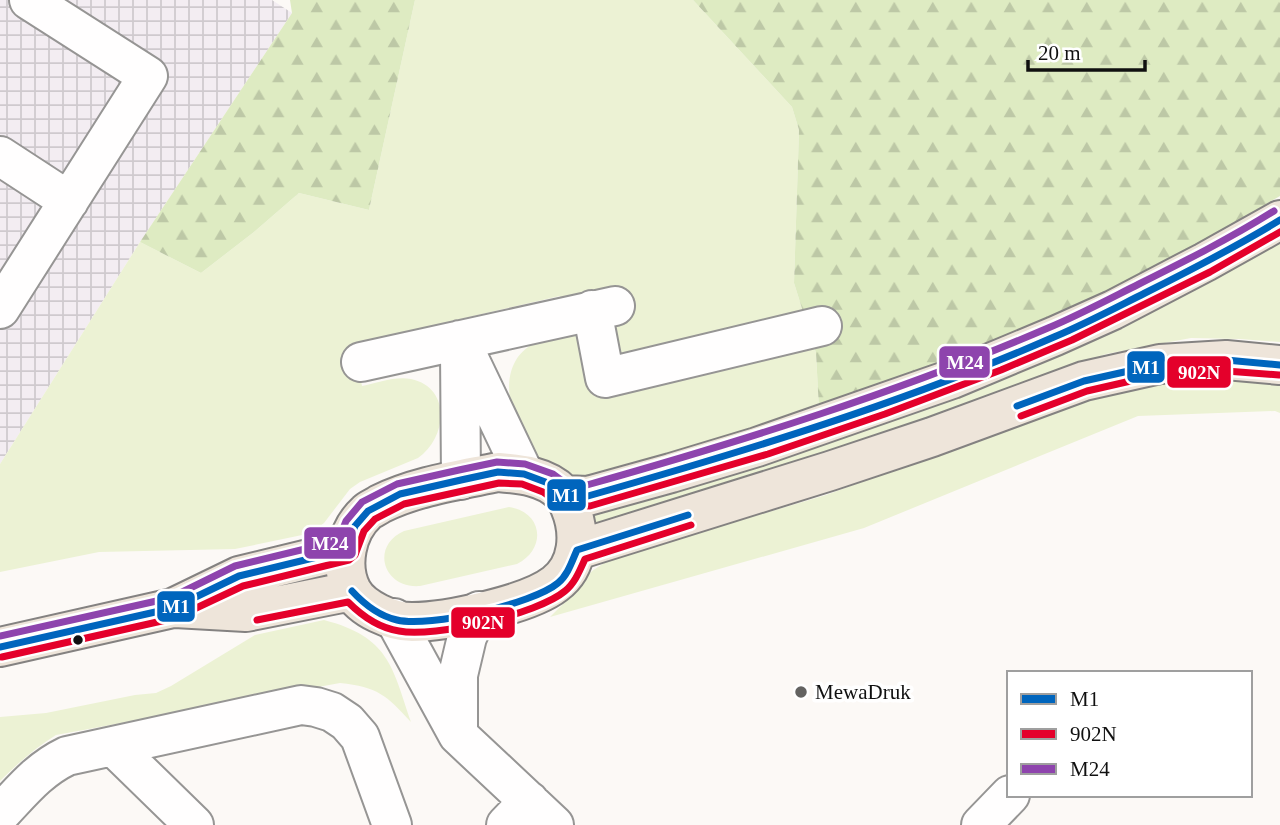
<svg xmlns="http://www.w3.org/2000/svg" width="1280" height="825" font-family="Georgia,serif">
	<defs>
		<pattern id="industrial-grid" width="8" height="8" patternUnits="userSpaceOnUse" patternTransform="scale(1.75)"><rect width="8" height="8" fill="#f3edf2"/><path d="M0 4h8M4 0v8" fill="none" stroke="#cfcace"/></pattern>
		<pattern id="forest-firs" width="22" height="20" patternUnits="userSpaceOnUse" patternTransform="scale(1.75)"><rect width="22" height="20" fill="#deebc2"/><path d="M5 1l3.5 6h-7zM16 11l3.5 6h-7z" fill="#bdc8a6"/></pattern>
	</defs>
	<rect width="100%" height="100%" fill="#fcf9f6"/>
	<path fill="url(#industrial-grid)" d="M0,0H272L292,13L140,242L0,464Z"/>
	<path fill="#ecf2d4" d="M415,0H693L792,107L799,130L794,283L816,353L819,410C763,426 706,442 650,459C632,464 594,477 577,477C570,476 564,473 558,469C552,466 544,463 539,458C513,432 491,370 531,345C540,339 556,338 567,336L560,296L353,344L362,386C377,383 395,376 411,379C452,388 447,438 418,458L360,482L350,489L324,523L315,530L307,534L235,549L99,552L0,572V464L140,242L201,273L254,232L299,193L369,210Z
		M1280,240V342L1240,339L1191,338L1106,354L903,431L596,525L594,514Z
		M1180,378L1280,380V413L1275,411L1138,416L864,528L550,617L570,597L592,571L610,559L826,495L1086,400Z
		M509,507C543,512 547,549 517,564L420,586C383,589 370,546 404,531Z
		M324,620C389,637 392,666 411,722C386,695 378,687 340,683L56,735C35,748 18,763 0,781V717L46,713L135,695L156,693L171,686L255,635Z"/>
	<path fill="url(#forest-firs)" d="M290,0H415L369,210L299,193L254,232L201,273L140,242L292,13Z
		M693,0H1280V196L1182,253L1088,300L984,348L819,410L816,353L794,283L799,130L792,107Z"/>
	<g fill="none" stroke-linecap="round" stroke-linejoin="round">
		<g stroke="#969594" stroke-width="42">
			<path id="minor" d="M0,156L69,201
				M0,309L148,76L29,0
				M592,310L605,378L822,326
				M460,340L524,474
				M460,352L461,480
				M361,362L615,306
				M394,618L458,735L554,825
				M458,732V675L467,637L479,611
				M113,746L194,825
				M0,814C22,791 38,770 67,756L301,705L316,707L332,712L347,722L360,737L392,825
				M506,825L529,801
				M981,825L1010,795"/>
		</g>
		<g stroke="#848281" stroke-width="42">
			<path id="major" d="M498,472C521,474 545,476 562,493C566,497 568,502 570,507C581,533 579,566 555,584C528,605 445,622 412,622C392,622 362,609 352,591C339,566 346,531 367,512C370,509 376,507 380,504C416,486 459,480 498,472Z
				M564,495L588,496L671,473L757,447L952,379L1055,336L1113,310L1205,262L1280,220
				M577,550L830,471L932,437L1084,381L1160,364L1226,360L1280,365
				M175,608L246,612L352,591
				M0,647L173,608L239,576L346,550"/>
		</g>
		<use href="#minor" stroke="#fffefe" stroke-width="38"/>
		<use href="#major" stroke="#eee5da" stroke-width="38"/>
		<g stroke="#fff" stroke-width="12">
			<path id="bus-1" d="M1017,406L1084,381L1160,364L1226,360L1280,365
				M346,550L355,526L368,511L400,494L461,480L498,472L524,474L548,483L564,495L588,496C746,451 903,403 1054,337C1085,324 1115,308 1145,293C1191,270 1236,247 1280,220
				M352,591C364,604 379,616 397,620C429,628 533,604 558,583C568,575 572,561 577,550L688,515
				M0,647L173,608L239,576L346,550"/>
		</g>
		<g stroke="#fff" stroke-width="12">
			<path id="bus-2" d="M1021,416L1087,391L1161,374L1226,371L1279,375
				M257,620L348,602C363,617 379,628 399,631C434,638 538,614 565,591C575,583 580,570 585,559L691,525
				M2,657L175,618L243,586L349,560L355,555L364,531L375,519L404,504L499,483L522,484L543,492L561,505L590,506L768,454L885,414L1001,370L1072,340L1210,272L1280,232"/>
		</g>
		<g stroke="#fff" stroke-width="12">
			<path id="bus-3" d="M0,636L170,598L235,566L338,541L346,521L362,502L397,484L459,470L497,462L525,464L553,474L568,485H587C743,441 899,392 1048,328C1079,315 1109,299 1139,284C1185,261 1231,238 1274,211"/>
		</g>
		<use href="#bus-1" stroke="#0065bd" stroke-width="7"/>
		<use href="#bus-2" stroke="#e4002b" stroke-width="7"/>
		<use href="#bus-3" stroke="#8e44ad" stroke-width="7"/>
	</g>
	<circle fill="#101010" stroke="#fff" stroke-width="2.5" cx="78" cy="640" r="6"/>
	<circle fill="#636260" stroke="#fff" stroke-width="2.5" cx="801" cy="692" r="7"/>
	<g text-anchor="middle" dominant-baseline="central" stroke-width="7" stroke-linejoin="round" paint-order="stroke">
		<g font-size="21" fill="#101010" stroke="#fff" text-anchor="start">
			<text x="815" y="692">MewaDruk</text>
		</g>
	</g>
	<g stroke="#fff" stroke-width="2.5">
		<rect x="938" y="345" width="53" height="34" rx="7" fill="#8e44ad"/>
		<rect x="1126" y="350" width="40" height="34" rx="7" fill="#0065bd"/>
		<rect x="1166" y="355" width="66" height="34" rx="7" fill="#e4002b"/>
		<rect x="546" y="478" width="41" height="34" rx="7" fill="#0065bd"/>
		<rect x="303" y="526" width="54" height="34" rx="7" fill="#8e44ad"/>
		<rect x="156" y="590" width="40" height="33" rx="7" fill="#0065bd"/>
		<rect x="450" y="606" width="66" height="33" rx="7" fill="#e4002b"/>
	</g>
	<g font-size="19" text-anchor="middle" font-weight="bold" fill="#fff">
		<text x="965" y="369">M24</text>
		<text x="1146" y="374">M1</text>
		<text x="1199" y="379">902N</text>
		<text x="566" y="502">M1</text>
		<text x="330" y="550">M24</text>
		<text x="176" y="613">M1</text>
		<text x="483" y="629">902N</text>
	</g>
	<rect x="1007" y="671" width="245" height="126" fill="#ffffff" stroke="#9f9f9f" stroke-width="2"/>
	<rect x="1021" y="694" width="35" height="10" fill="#0065bd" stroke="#9f9f9f" stroke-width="2"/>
	<text x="1070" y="706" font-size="21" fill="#101010">M1</text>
	<rect x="1021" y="729" width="35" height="10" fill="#e4002b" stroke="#9f9f9f" stroke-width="2"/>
	<text x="1070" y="741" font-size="21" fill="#101010">902N</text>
	<rect x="1021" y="764" width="35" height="10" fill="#8e44ad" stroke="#9f9f9f" stroke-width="2"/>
	<text x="1070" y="776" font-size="21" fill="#101010">M24</text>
	<path d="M1028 60v10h117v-10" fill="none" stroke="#101010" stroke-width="3.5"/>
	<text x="1038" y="60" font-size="21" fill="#101010" stroke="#ffffff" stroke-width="5" paint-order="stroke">20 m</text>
</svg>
